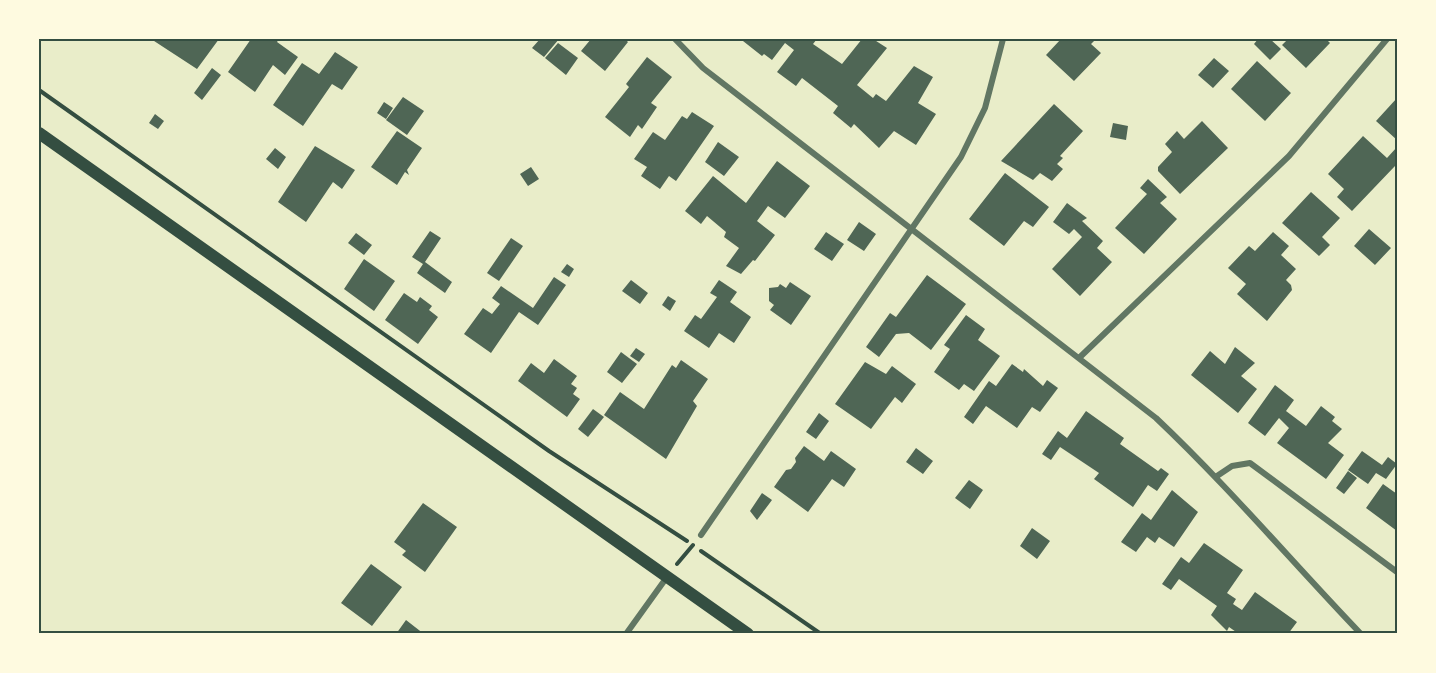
<svg xmlns="http://www.w3.org/2000/svg" width="1436" height="673" font-family="'DejaVu Sans',sans-serif">
	<rect width="100%" height="100%" fill="#e9edc9"/>
	<path fill="#4f6655" d="M151,39H219L197,69Z
		M251,39H279L277,42L298,57L285,75L273,65L255,92L228,72Z
		M540,39H559L544,57L532,48Z
		M591,39H625L628,42L605,71L581,51Z
		M745,39H817L813,44L842,64L862,39H873L887,48L857,85L873,98L876,94L886,101L914,66L933,77L918,103L936,114L916,145L894,131L879,148L854,124L851,128L833,113L838,106L802,78L796,86L777,72L794,50L785,43L772,60L764,54L762,56L743,41Z
		M1061,39H1096L1091,44L1101,53L1074,81L1046,55Z
		M1258,39H1270L1281,49L1270,60L1254,44Z
		M1288,39H1326L1330,43L1306,68L1282,45Z
		M558,43L578,58L566,75L545,58Z
		M335,52L358,67L342,90L332,84L303,126L273,105L302,63L319,74Z
		M647,57L672,77L651,103L657,107L642,129L638,125L630,137L605,117L629,87L626,84Z
		M1214,58L1229,71L1213,88L1198,75Z
		M1257,61L1291,93L1265,121L1231,89Z
		M212,68L221,75L202,100L194,93Z
		M403,97L424,111L407,135L386,120Z
		M1397,98V140L1376,121Z
		M384,102L393,108L386,119L377,113Z
		M1054,104L1083,131L1060,156L1063,158L1057,164L1063,169L1052,181L1040,173L1033,180L1001,161Z
		M692,112L714,126L676,181L669,176L660,189L641,176L647,167L634,159L653,132L665,140L682,116L687,119Z
		M155,114L164,121L158,129L149,123Z
		M1202,121L1228,148L1180,194L1158,171V167L1172,152L1165,144L1177,131L1184,139Z
		M1113,123L1128,126L1126,140L1110,137Z
		M397,131L422,148L407,170L409,175L405,172L397,185L371,167Z
		M1363,136L1387,158L1397,147V168L1395,166L1352,211L1337,197L1344,189L1328,174Z
		M718,142L739,157L724,176L705,162Z
		M315,146L355,170L342,189L333,182L306,222L278,202Z
		M275,148L286,157L278,169L266,159Z
		M777,161L810,186L785,218L768,206L757,221L775,235L755,261L753,260L741,274L726,266L739,248L724,237L726,232L707,216L701,224L685,211L713,176L746,203Z
		M531,167L539,179L528,186L520,174Z
		M1005,173L1049,207L1033,227L1024,221L1004,246L969,219Z
		M1148,179L1167,197L1160,203L1177,219L1144,254L1115,228L1147,194L1140,188Z
		M1311,192L1340,218L1322,237L1330,245L1319,256L1282,223Z
		M1067,203L1087,218L1082,221L1103,241L1097,248L1112,262L1080,296L1052,269L1082,237L1074,229L1069,234L1053,222Z
		M859,222L876,234L864,251L847,240Z
		M1369,229L1391,248L1375,265L1354,246Z
		M430,231L441,238L425,262L452,282L445,293L417,273L423,264L412,257Z
		M826,232L844,244L832,261L814,249Z
		M1273,232L1289,246L1281,255L1296,269L1286,280L1291,285L1292,290L1267,321L1237,294L1246,284L1228,268L1249,246L1255,251Z
		M356,233L372,245L364,255L348,243Z
		M511,238L523,246L499,281L487,273Z
		M364,259L395,281L374,311L344,289Z
		M567,264L574,269L569,277L561,272Z
		M927,275L966,304L931,350L909,333L896,334L879,357L866,347L890,313L896,317Z
		M554,277L566,285L538,325L519,312L491,353L464,334L483,308L492,314L500,304L492,298L501,286L533,308Z
		M631,280L648,293L640,304L622,291Z
		M719,280L737,292L730,302L751,317L734,343L719,333L709,348L684,331L695,315L701,319L717,297L710,293Z
		M790,282L811,296L791,325L770,310L774,305L769,301V288L778,287L780,284L786,288Z
		M404,293L417,302L420,297L432,306L429,310L438,317L418,344L385,320Z
		M668,296L676,301L670,311L662,305Z
		M966,315L985,329L978,340L1000,356L974,391L964,384L959,390L934,372L950,349L944,345Z
		M1235,347L1255,363L1241,376L1257,389L1238,413L1191,375L1210,351L1225,364Z
		M636,348L645,354L639,362L630,356Z
		M621,352L637,364L622,383L607,372Z
		M554,359L577,376L571,384L577,388L573,394L580,399L567,417L518,381L531,363L544,373Z
		M681,360L708,379L693,401L697,406L666,459L604,415L620,392L644,409L672,365L676,368Z
		M865,362L886,374L892,366L916,384L902,403L895,397L871,429L835,404Z
		M1012,364L1023,372L1024,369L1043,386L1047,380L1058,388L1040,412L1032,407L1017,428L986,406L973,424L964,417L989,381L996,386Z
		M1275,385L1294,400L1286,411L1306,426L1321,406L1335,417L1332,421L1342,429L1328,443L1344,455L1326,479L1277,443L1289,428L1279,418L1265,436L1248,423Z
		M593,409L604,417L588,437L578,429Z
		M1086,411L1124,438L1120,444L1158,471L1161,468L1169,474L1157,491L1148,485L1133,507L1094,479L1099,473L1060,447L1051,460L1042,454L1058,431L1067,438Z
		M819,413L829,421L816,439L806,432Z
		M804,446L824,461L831,451L856,469L844,487L832,479L808,512L774,487L786,470L791,469L796,462L795,458Z
		M916,448L933,461L923,474L906,462Z
		M1362,451L1382,465L1388,457L1397,464L1386,479L1376,473L1368,484L1348,470Z
		M1348,471L1357,478L1344,494L1336,488Z
		M969,480L983,490L970,509L955,498Z
		M1383,484L1397,494V531L1366,508Z
		M1172,490L1198,512L1174,547L1159,537L1155,543L1147,537L1136,552L1121,542L1142,513L1151,520Z
		M762,493L772,500L757,520L750,511Z
		M423,503L457,527L425,572L402,555L406,551L394,542Z
		M1032,528L1050,541L1037,559L1020,546Z
		M1204,543L1243,570L1227,593L1236,599L1233,604L1242,610L1255,592L1297,622L1288,634H1239L1229,627L1227,631L1211,615L1217,606L1179,579L1171,590L1162,584L1181,557L1189,563Z
		M371,564L402,587L372,626L341,603Z
		M406,620L424,634H396Z"/>
	<g fill="none" stroke-linecap="round" stroke-linejoin="round">
		<path stroke="#344e41" stroke-width="4" d="M39,90L549,451L687,541
			M701,551L821,634
			M677,564L693,545"/>
		<path stroke="#617663" stroke-width="6" d="M675,39L703,68L1156,418C1229,487 1292,562 1361,634
			M1079,358L1289,156L1387,39
			M1217,476L1232,466L1250,463L1397,572
			M701,535L961,157L985,108L1003,39
			M626,634L667,577"/>
		<path stroke="#344e41" stroke-width="12" d="M39,133L748,634"/>
	</g>
	<rect width="1436" height="673" fill="none" stroke="#fefae0" stroke-width="81"/>
	<rect x="40" y="40" width="1356" height="592" fill="none" stroke="#344e41" stroke-width="2"/>
</svg>
